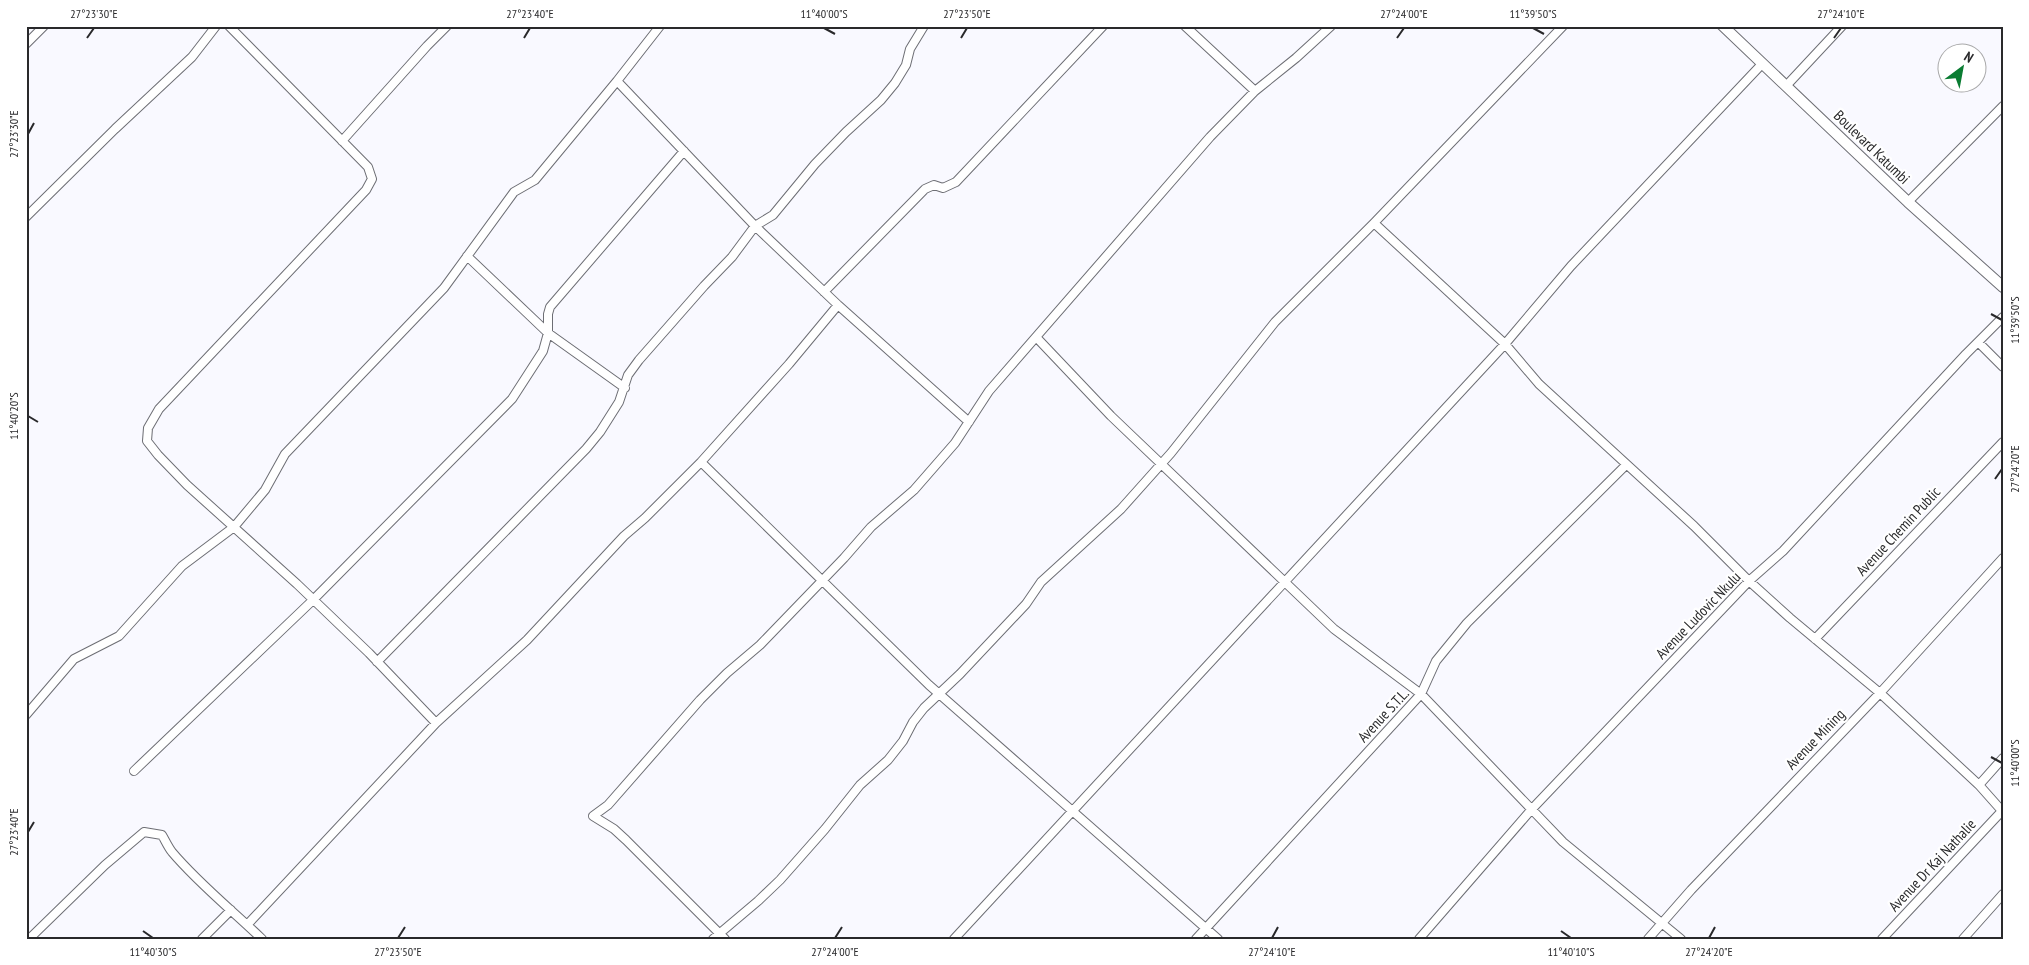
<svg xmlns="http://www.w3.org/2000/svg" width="2029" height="965" font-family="'PT Sans Narrow',sans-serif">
	<rect width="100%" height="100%" fill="#f9f9ff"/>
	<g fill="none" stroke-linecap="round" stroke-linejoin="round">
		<g stroke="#6d6e74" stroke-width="10">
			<path id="minor" d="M229,26L368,167L372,179L366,190L159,409L148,428L147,441L158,455L187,485L297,584L369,653L436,723
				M1185,26L1255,91
				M26,44L44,26
				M617,81L755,226L838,305L969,422
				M1786,86L1842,26
				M342,141L427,46L447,26
				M1908,202L2003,106
				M26,217L115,129L192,57L216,26
				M1374,223L1505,344L1539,384L1694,526L1749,581L1790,618L1880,693L1979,785L2003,812
				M467,256L548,333L625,388
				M824,292L925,189L934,185L943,188L956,182L1103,26
				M1036,337L1111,416L1334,629L1421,694L1563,842L1681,939
				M1978,342L2003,367
				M701,462L929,685L1218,939
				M1815,639L2003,442
				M377,662L586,449L600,432L619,402L628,375L639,360L704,286L732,257L755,226L773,215L815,164L846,132L881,100L895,83L906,65L910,49L924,26
				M26,715L74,659L119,636L182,566L234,527L265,490L285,454L444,288L514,192L535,180L617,81L660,26
				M134,771L313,600L512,399L543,351L548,333V314L550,307L684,151
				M1979,785L2003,758
				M247,925L436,723L527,640L624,536L645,518L701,462L789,364L838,305
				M29,939L105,865L144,832L162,835C165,840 168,847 172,852C199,884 232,910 262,939
				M202,939L231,910
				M713,939L758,901L780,880L825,829L860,785L888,760L903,741L913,722L924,708L960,674L1026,604L1041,582L1121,509L1171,453L1275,322L1374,223L1563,26
				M725,939L626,840L614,829L593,816L608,805L700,700L727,673L760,645L844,558L871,527L914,490L955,443L989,391L1210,137L1255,91L1296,58L1331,26
				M954,939L1505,344L1571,266L1762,64
				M1196,939L1421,694L1436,661L1467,623L1626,465
				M1419,939L1531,810L1749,581L1783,551L1966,354L2003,317
				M1648,939L1691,890L1880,693L2003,558
				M1882,939L2002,811
				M1963,939L2003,894"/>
		</g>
		<g stroke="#6d6e74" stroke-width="12">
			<path id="tertiary" d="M1723,26L1908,202L2003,287"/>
		</g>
		<use href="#minor" stroke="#fff" stroke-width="8"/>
		<use href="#tertiary" stroke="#fff" stroke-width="10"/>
	</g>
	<path fill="none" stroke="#29292b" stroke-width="2" d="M824,28L835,34M1533,28L1544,34M87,38L94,28M524,38L530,28M961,38L967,28M1397,38L1404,28M1834,38L1841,28M28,134L34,123M1991,314L2002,320M28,416L38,422M1995,479L2002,469M1991,757L2002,763M28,832L34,822M143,931L153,938M1561,931L1571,938M398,938L405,927M835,938L842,927M1272,938L1278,927M1709,938L1715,927"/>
	<g text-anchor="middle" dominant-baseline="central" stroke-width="4.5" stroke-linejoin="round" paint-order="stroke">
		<g font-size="15" fill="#29292b" stroke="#fff">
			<text transform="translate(1872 147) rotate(44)">Boulevard Katumbi</text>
			<text transform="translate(1898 531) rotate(-47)">Avenue Chemin Public</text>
			<text transform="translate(1698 615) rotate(-46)">Avenue Ludovic Nkulu</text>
			<text transform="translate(1383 715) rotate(-47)">Avenue S.T.L.</text>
			<text transform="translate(1815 739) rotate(-46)">Avenue Mining</text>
			<text transform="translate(1932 865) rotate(-47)">Avenue Dr Kaj Nathalie</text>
		</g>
	</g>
	<rect width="2029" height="965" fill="none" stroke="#ffffff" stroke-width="55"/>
	<g transform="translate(1962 68) rotate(32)"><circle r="24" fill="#ffffff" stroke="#a9a9aa"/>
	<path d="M0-4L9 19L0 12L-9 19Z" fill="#0a7c32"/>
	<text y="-8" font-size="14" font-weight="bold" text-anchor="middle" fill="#29292b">N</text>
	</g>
	<rect x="28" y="28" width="1974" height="910" fill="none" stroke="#29292b" stroke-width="2"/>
	<g font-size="12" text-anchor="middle" fill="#29292b">
		<text x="94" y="18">27°23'30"E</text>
		<text x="530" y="18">27°23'40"E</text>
		<text x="824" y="18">11°40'00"S</text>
		<text x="967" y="18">27°23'50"E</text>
		<text x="1404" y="18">27°24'00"E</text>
		<text x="1533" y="18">11°39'50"S</text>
		<text x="1841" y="18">27°24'10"E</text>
		<text transform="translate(14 134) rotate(-90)" y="4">27°23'30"E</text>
		<text transform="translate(2015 320) rotate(-90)" y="4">11°39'50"S</text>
		<text transform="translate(14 416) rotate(-90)" y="4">11°40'20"S</text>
		<text transform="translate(2015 469) rotate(-90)" y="4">27°24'20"E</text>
		<text transform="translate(2015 763) rotate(-90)" y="4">11°40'00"S</text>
		<text transform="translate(14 832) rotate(-90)" y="4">27°23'40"E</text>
		<text x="153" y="956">11°40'30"S</text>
		<text x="398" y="956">27°23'50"E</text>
		<text x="835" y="956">27°24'00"E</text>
		<text x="1272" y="956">27°24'10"E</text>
		<text x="1571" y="956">11°40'10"S</text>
		<text x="1709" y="956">27°24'20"E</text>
	</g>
</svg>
